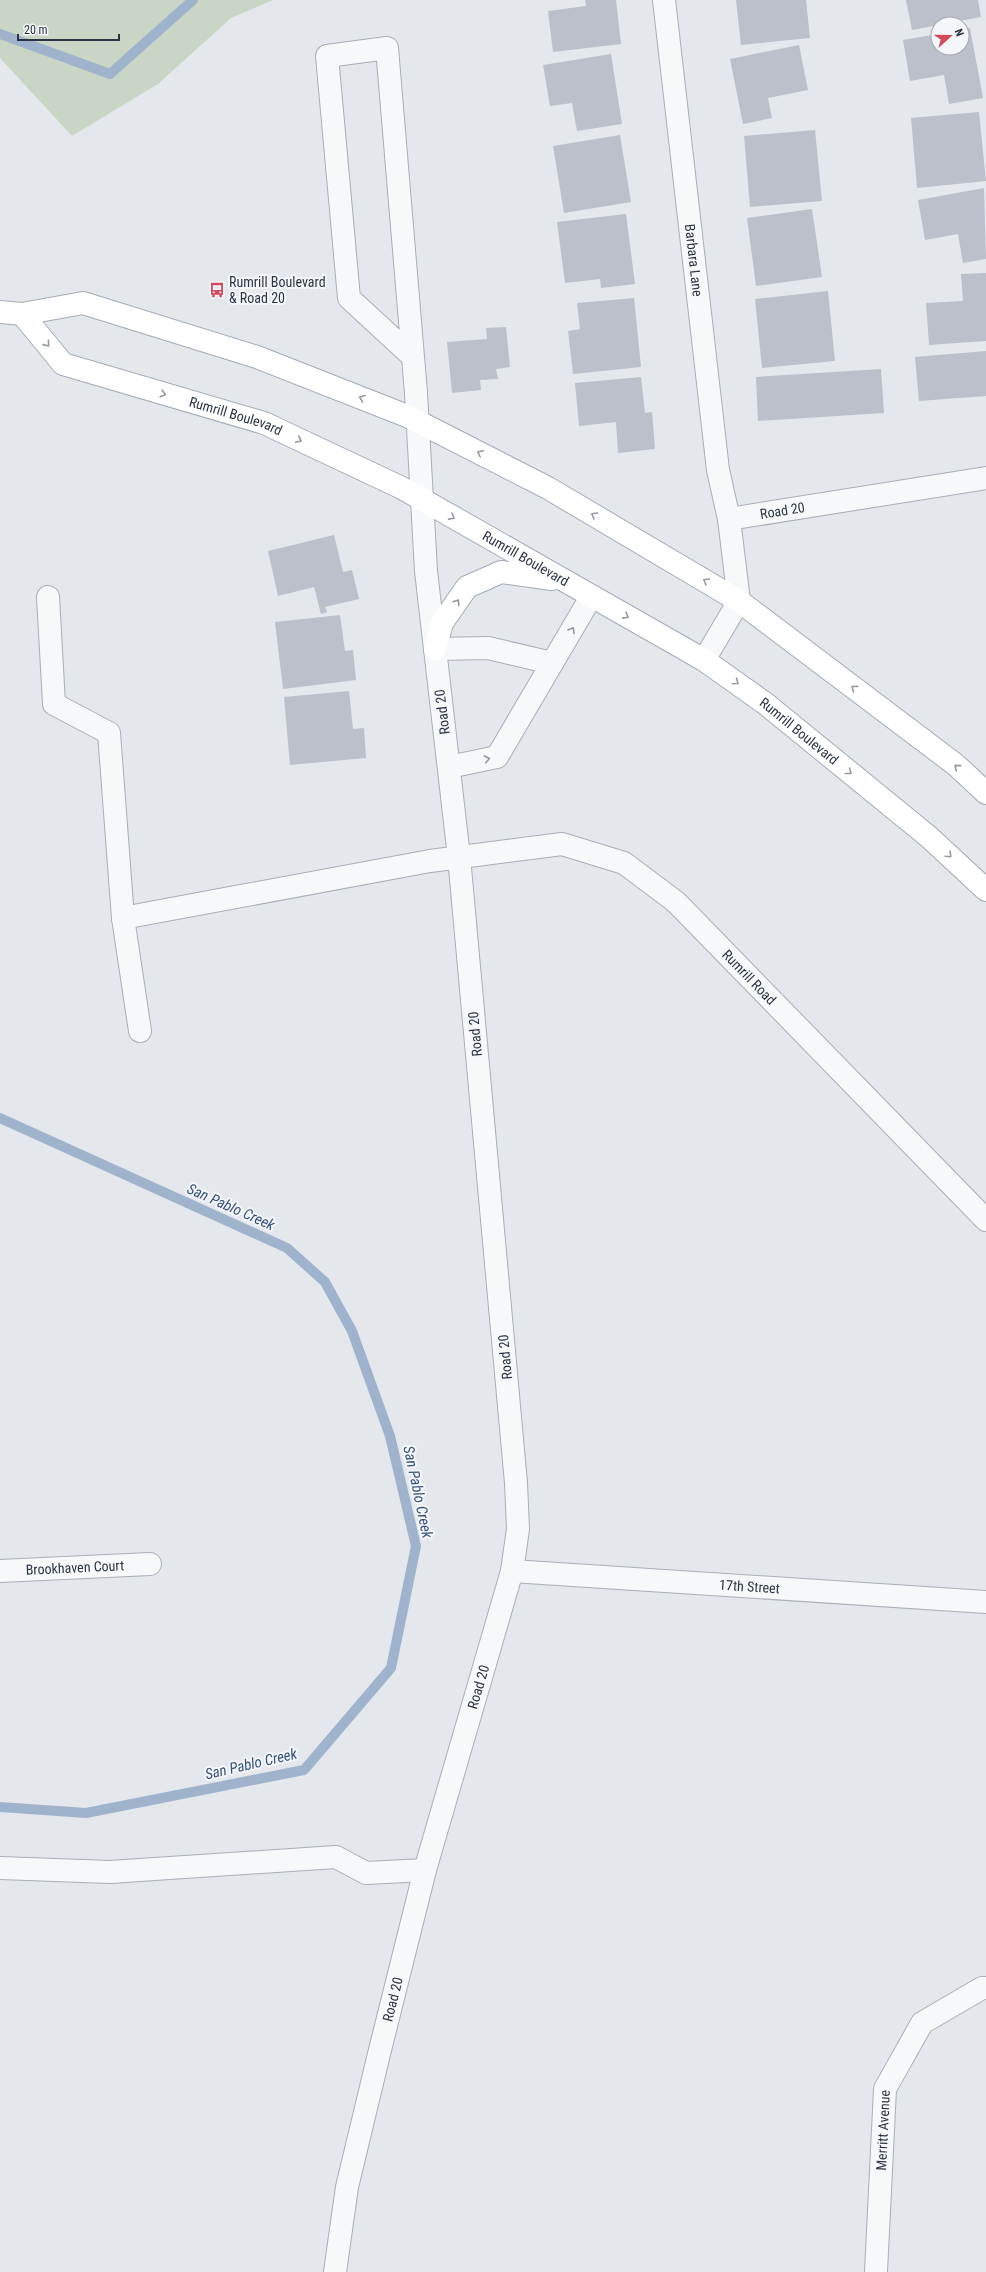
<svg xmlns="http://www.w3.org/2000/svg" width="986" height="2272" font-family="'Roboto Condensed',sans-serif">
	<rect width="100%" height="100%" fill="#e4e7ec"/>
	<path fill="#c9d6c5" d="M0,0H273L231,18L158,84L72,136L0,58Z"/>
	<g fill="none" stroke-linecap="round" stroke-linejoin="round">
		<path stroke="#9fb4cc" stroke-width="10" d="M0,34L110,74L193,0
			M0,1118L287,1248L325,1282L352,1331L390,1436L416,1546L391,1668L304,1770L86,1813L0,1807"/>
	</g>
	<path fill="#bbc0ca" d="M585,0H616L621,44L553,52L548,11L586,6Z
		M736,0H806L810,38L741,45Z
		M906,0H978L981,17L912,30Z
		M970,28L983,98L949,104L944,75L910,81L903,40L938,34V48H962V29Z
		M799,45L808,90L768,98L772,118L743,124L730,59Z
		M611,54L622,124L577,131L572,103L550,106L543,65Z
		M979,112L986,181L917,188L911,118Z
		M815,130L822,201L750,207L744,136Z
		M620,135L631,202L564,213L553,146Z
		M984,188L986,259L963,263L958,234L925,240L918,200Z
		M812,209L822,277L756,286L747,218Z
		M626,214L635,284L601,288L600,279L565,283L557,222Z
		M986,273V341L929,345L926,303L963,301L961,274Z
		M828,291L835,361L762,368L755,299Z
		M634,298L641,367L573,374L568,331L580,329L577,303Z
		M506,327L510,367L496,369L498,379L480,380L481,390L452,393L447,342L487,339L486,328Z
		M986,351V396L919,401L915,357Z
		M881,369L884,413L758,421L756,377Z
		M641,377L645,413L652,412L655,449L618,453L616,422L579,426L575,383Z
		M334,535L343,572L352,570L359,599L325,607L327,612L321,614L314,587L278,596L268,551Z
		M340,615L345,651L353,650L356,680L283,689L275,622Z
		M349,691L353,729L364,728L366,758L290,765L284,697Z"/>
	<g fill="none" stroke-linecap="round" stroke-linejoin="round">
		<g stroke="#a9aeb7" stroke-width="24">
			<g id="minor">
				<path id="s1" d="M664,0L718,470L729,519L739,601L704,660"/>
				<path id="s2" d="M729,519L986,478"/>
				<path id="s3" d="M48,597L54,704L109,733L123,918L430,861L562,844L624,863L676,902L986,1220"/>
				<path d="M435,649L488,648L552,663"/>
				<path d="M449,767L497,757L591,597"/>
				<path d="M123,918L140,1031"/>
				<path id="s4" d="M0,1571L150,1564"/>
				<path id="s5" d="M512,1571L986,1602"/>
				<path d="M0,1868L110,1872L336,1857L366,1873L425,1870"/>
				<path id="s6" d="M335,2272L347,2187L379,2054L425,1870L512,1571L518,1529L516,1483L459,857L426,571L416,393L413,357L387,48L327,56L349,298L413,357"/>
				<path id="s7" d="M876,2272L885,2089L922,2023L982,1988H986"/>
			</g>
		</g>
		<g stroke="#a3abb8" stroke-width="24">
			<g id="major">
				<path d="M0,312L22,314L83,303L257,357L407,416L548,488L739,601L956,765L986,793"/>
				<path id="s8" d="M22,314L63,364L264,423L402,488L704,660L766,704L929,837L986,890"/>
				<path d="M435,649L442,623L467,587L501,572L552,579"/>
			</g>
		</g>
		<use href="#minor" stroke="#f7f8fa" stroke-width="22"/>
		<use href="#major" stroke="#fff" stroke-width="22"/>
	</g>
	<defs><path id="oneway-chevron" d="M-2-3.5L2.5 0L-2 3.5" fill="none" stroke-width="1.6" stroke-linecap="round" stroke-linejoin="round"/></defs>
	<g stroke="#959aa2">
		<use href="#oneway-chevron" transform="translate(47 344) rotate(51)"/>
		<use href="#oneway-chevron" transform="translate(163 394) rotate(16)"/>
		<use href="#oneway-chevron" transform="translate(362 398) rotate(-158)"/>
		<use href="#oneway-chevron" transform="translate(299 440) rotate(25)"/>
		<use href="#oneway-chevron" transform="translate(480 453) rotate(-153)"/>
		<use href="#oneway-chevron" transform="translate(594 515) rotate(-149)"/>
		<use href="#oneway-chevron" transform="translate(452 517) rotate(29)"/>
		<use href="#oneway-chevron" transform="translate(706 581) rotate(-149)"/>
		<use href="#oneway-chevron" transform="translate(457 602) rotate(-56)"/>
		<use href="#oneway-chevron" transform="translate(626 616) rotate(29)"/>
		<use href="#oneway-chevron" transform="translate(736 682) rotate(35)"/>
		<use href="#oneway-chevron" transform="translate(854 688) rotate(-143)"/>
		<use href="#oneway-chevron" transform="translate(957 767) rotate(-139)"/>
		<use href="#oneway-chevron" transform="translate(849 772) rotate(39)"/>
		<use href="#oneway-chevron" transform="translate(949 855) rotate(43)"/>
	</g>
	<g stroke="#9196a0">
		<use href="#oneway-chevron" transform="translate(572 630) rotate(-59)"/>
		<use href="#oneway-chevron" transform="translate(487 759) rotate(-11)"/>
	</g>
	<defs>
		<g id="bus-bare" transform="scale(1.2)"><path d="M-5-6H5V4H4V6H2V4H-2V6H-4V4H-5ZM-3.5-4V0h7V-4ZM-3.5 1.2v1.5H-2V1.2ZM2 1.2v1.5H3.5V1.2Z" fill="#d1495b" stroke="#f4f6f9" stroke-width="2.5" paint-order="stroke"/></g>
	</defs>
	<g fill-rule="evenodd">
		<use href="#bus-bare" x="217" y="290"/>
	</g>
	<g text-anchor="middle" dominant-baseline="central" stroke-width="4" stroke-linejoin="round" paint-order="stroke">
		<g font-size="14" fill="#2b3445" stroke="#f4f6f9">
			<text stroke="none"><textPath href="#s1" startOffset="262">Barbara Lane</textPath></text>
			<text stroke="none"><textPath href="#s8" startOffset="245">Rumrill Boulevard</textPath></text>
			<text stroke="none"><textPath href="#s2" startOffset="54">Road 20</textPath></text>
			<text stroke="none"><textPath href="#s8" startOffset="569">Rumrill Boulevard</textPath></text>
			<text transform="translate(442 712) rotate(-97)">Road 20</text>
			<text stroke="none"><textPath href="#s8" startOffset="893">Rumrill Boulevard</textPath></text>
			<text stroke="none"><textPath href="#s3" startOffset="1035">Rumrill Road</textPath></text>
			<text transform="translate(475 1034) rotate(-95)">Road 20</text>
			<text transform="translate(505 1357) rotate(-95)">Road 20</text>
			<text stroke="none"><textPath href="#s4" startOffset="75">Brookhaven Court</textPath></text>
			<text stroke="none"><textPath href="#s5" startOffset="238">17th Street</textPath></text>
			<text stroke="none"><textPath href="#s6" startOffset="603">Road 20</textPath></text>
			<text stroke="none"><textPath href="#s6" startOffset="279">Road 20</textPath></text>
			<text stroke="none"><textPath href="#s7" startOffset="142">Merritt Avenue</textPath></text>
		</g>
		<g font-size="14" fill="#2b3445" stroke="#f4f6f9" text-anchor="start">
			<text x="229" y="282">Rumrill Boulevard<tspan x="229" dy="16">&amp; Road 20</tspan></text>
		</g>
		<g font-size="15" font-style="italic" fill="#34527a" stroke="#f4f6f9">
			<text transform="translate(231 1207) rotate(24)">San Pablo Creek</text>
			<text transform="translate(418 1492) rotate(78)">San Pablo Creek</text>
			<text transform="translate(251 1764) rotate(-13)">San Pablo Creek</text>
		</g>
	</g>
	<g transform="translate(950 36) rotate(69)"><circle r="19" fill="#f4f6f9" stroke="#a4a8b1"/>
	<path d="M0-3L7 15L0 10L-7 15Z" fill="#d1495b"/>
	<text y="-6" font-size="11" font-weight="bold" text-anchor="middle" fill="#2b3445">N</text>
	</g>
	<path d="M18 34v6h101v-6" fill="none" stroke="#2b3445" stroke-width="2"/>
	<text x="24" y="34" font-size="12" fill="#2b3445" stroke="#f4f6f9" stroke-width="3" paint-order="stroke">20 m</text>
</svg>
